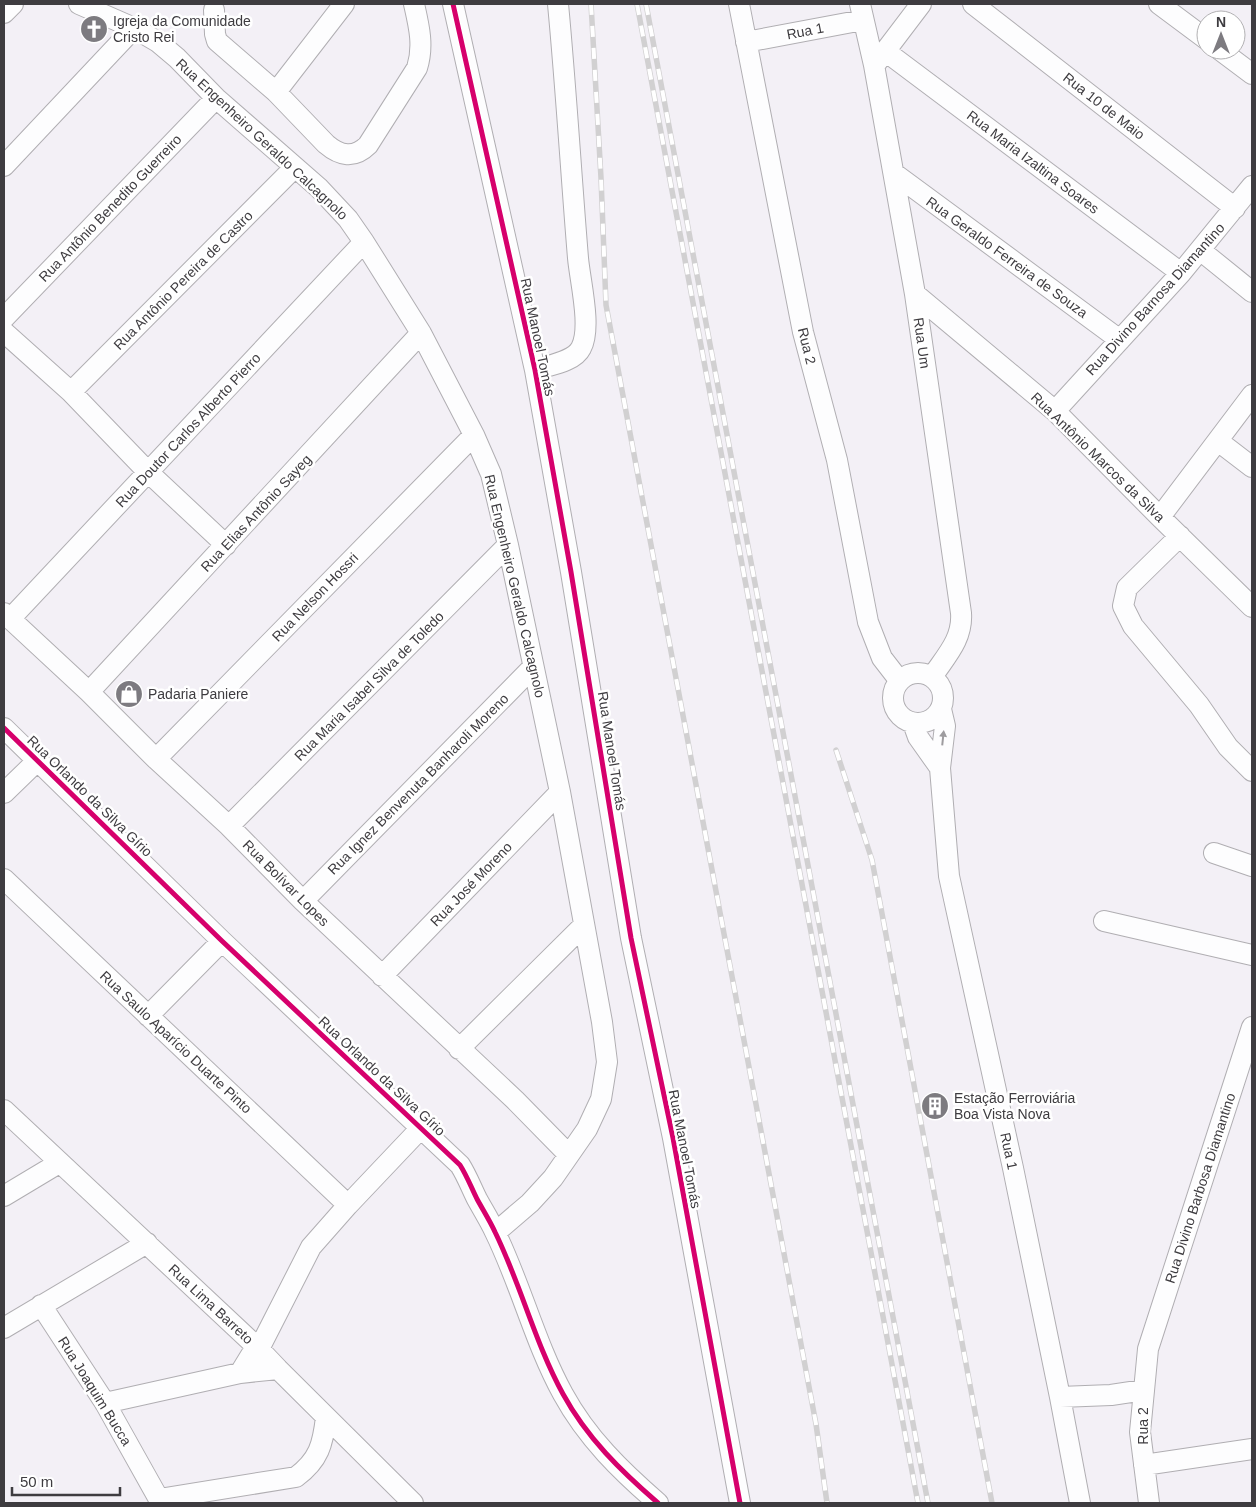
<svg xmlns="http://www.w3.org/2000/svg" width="1256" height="1507" font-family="Arial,sans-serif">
	<rect width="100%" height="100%" fill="#f3f0f6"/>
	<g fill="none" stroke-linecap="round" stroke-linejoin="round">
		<g stroke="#b0aeb2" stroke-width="22">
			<path id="minor" d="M79,4L134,28L158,42L177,58L216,98L319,188L348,219L364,242L421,333L474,435L491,474L508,545L560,792L602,1022L607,1062L601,1099L587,1129L553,1178L530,1203L496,1232
				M453,4L535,370L571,572L631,938L673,1138L740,1503
				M739,4L803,332L837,460L868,622L882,658L899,680
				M860,4L874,65L915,294L961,613C963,639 946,656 932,677
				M973,4L1235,208
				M1159,4L1206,39
				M214,10L215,34L217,41L276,92L326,144C340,156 354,159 368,145L417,68C424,46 419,26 414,4
				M4,13L13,4
				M746,42L863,20
				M1220,50L1252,74
				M885,51L1181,273
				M877,62L921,4
				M276,92L344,4
				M4,166L134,28
				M895,174L1120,340
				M1200,250L1252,292
				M915,294L1055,411L1160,517L1252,607
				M4,318L216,98
				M4,332L71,392L148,472L226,545
				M535,370C549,365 574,362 581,348C592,328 580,281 578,258C571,173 566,88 558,4
				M71,392L295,167
				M1055,411L1181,273L1252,186
				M1218,441L1252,467
				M1160,517L1252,395
				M1180,536L1127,588L1123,606L1133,626L1199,705L1228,747L1252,771
				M4,613L89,692L156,759L229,826L303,901L515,1100L568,1154
				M10,619L364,242
				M893 698a25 25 0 1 1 50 0a25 25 0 1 1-50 0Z
				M89,692L421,333
				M941,709L945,726L940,768L949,876L1013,1168L1060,1397L1080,1503
				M913,723L918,737L940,768
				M4,728L222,941L460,1165C467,1176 471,1187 477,1199C483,1210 490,1221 495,1232C521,1285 535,1343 563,1394C587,1438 621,1471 658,1503
				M156,759L474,435
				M4,793L38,760
				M229,826L508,545
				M1214,853L1252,866
				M4,879L348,1205
				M303,901L533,667
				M1104,921L1252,955
				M382,976L560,792
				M148,1016L222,941
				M459,1049L584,925
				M4,1110L259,1349L278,1369L413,1503
				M4,1196L59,1163
				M41,1305L105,1403L161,1503
				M4,1328L147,1243
				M240,1373L251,1355L259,1349L311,1247L348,1205L421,1128
				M1060,1397L1111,1395L1144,1390
				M105,1403L240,1373L278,1369
				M1144,1465L1252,1449
				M159,1499L296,1477C319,1460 323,1444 326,1417
				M1149,1503L1140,1432L1148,1349L1252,1027"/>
		</g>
		<use href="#minor" stroke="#fdfdfe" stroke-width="20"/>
		<g stroke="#d1d0d1" stroke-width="5.5">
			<path id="rail" d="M591,4L601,178L606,305L816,1424L827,1503
				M637,4L918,1503
				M646,4L928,1503
				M836,750L872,860L992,1503"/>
		</g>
		<use href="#rail" stroke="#fff" stroke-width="4" stroke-dasharray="11" stroke-linecap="butt"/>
		<g stroke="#fff" stroke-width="8">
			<path id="cycleway" d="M453,4L535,370L571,572L631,938L673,1138L740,1503
				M4,728L222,941L460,1165C467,1176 471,1187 477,1199C483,1210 490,1221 495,1232C521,1285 535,1343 563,1394C587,1438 621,1471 658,1503"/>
		</g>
		<use href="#cycleway" stroke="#d6006c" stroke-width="5"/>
	</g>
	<defs><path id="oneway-solid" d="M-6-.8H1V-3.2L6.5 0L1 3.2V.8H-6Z" transform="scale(1.25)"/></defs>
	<use fill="#9e9c9f" href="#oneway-solid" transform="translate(943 738) rotate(-84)"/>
	<defs>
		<g id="church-disc" transform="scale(1.4375)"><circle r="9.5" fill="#7d7b80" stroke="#fff"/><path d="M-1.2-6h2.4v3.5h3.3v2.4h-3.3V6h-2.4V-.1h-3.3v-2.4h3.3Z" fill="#fff"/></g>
		<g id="shop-disc" transform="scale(1.4375)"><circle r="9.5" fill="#7d7b80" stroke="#fff"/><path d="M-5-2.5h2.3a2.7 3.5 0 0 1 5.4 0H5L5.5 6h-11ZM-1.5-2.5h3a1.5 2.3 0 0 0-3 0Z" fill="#fff"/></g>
		<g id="building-disc" transform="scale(1.4375)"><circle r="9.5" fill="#7d7b80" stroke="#fff"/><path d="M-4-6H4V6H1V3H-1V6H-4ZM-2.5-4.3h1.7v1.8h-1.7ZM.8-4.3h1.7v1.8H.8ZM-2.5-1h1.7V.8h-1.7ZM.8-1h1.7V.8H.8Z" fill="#fff"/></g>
	</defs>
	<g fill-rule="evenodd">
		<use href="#church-disc" x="94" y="29"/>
		<use href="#shop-disc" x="129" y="694"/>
		<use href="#building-disc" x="935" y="1106"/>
	</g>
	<g text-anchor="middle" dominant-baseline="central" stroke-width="5" stroke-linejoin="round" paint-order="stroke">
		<g font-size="14" fill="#3e3c40" stroke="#fff" text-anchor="start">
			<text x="113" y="21">Igreja da Comunidade<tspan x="113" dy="16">Cristo Rei</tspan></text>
			<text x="148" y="694">Padaria Paniere</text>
			<text x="954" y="1098">Estação Ferroviária<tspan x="954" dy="16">Boa Vista Nova</tspan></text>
		</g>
		<g font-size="14" fill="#3e3c40" stroke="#fff">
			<text transform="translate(805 31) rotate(-11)">Rua 1</text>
			<text transform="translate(1104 106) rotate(38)">Rua 10 de Maio</text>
			<text transform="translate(262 139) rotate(43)">Rua Engenheiro Geraldo Calcagnolo</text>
			<text transform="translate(1033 162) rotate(37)">Rua Maria Izaltina Soares</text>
			<text transform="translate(110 208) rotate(-46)">Rua Antônio Benedito Guerreiro</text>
			<text transform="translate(1007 257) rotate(36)">Rua Geraldo Ferreira de Souza</text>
			<text transform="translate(183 280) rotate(-45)">Rua Antônio Pereira de Castro</text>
			<text transform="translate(1155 299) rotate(-48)">Rua Divino Barnosa Diamantino</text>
			<text transform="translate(538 337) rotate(78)">Rua Manoel Tomás</text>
			<text transform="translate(922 343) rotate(82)">Rua Um</text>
			<text transform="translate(807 346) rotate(76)">Rua 2</text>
			<text transform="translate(188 430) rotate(-47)">Rua Doutor Carlos Alberto Pierro</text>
			<text transform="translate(1098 457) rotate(44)">Rua Antônio Marcos da Silva</text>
			<text transform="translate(256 513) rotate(-47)">Rua Elias Antônio Sayeg</text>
			<text transform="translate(515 586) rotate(77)">Rua Engenheiro Geraldo Calcagnolo</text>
			<text transform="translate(315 597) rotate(-46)">Rua Nelson Hossri</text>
			<text transform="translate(369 686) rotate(-45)">Rua Maria Isabel Silva de Toledo</text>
			<text transform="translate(612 751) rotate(81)">Rua Manoel Tomás</text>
			<text transform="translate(418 784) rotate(-45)">Rua Ignez Benvenuta Banharoli Moreno</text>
			<text transform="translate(90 796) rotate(44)">Rua Orlando da Silva Gírio</text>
			<text transform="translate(286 883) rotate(45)">Rua Bolívar Lopes</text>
			<text transform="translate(471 884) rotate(-46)">Rua José Moreno</text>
			<text transform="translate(176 1042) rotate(43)">Rua Saulo Aparício Duarte Pinto</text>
			<text transform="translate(382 1076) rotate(43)">Rua Orlando da Silva Gírio</text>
			<text transform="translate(685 1149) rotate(79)">Rua Manoel Tomás</text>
			<text transform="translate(1009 1151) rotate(78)">Rua 1</text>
			<text transform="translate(1200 1188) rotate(-72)">Rua Divino Barbosa Diamantino</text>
			<text transform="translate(211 1304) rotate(43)">Rua Lima Barreto</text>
			<text transform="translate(95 1391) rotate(58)">Rua Joaquim Bucca</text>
			<text transform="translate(1143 1426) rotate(-90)">Rua 2</text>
		</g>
	</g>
	<rect width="1256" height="1507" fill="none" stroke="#3e3c40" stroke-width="10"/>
	<g transform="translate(1221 35)"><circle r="24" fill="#ffffff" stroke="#b2b1b3"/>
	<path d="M0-4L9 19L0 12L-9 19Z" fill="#7d7b80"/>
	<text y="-8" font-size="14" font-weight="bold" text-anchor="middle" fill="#3e3c40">N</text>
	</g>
	<path d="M12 1487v8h108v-8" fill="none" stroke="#3e3c40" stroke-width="2.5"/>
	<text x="20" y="1487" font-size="15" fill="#3e3c40" stroke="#ffffff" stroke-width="4" paint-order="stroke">50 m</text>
</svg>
